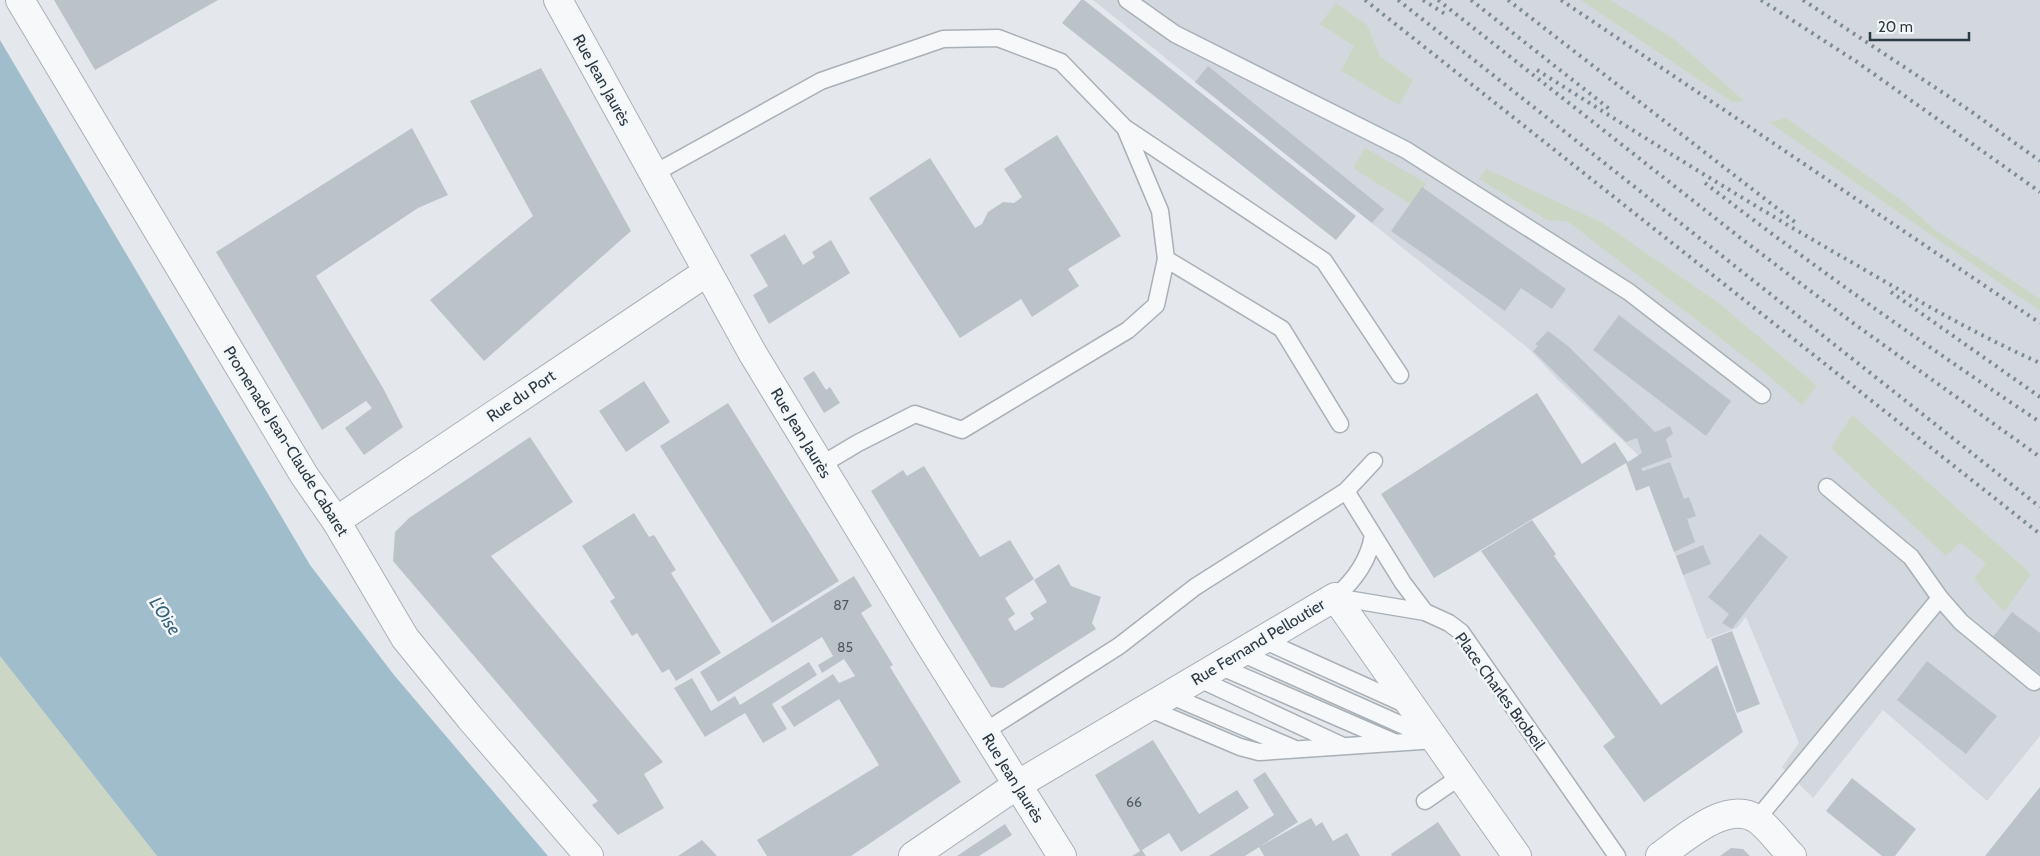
<svg xmlns="http://www.w3.org/2000/svg" width="2040" height="856" font-family="Cabin,sans-serif">
	<rect width="100%" height="100%" fill="#e4e8ec"/>
	<path fill="#d2d8de" d="M1093,0H2040V736L1987,801L1883,710L1813,798L1782,767L1799,743L1746,617L1737,628L1707,639L1638,455L1558,380L1529,349Z"/>
	<path fill="#ccd6c5" d="M1581,0H1610L1674,39L1744,101L1732,102Z
		M1336,3L1367,25L1380,57L1413,80L1399,105L1341,71L1354,46L1320,24Z
		M1786,118L1900,199L1934,229L2040,299V311L1769,122Z
		M1365,148L1426,183L1415,207L1353,168Z
		M1486,169L1601,222L1720,304L1817,386L1802,405L1762,370L1567,221L1547,220L1479,179Z
		M1852,415L2031,574L2004,612L1974,579L1986,563L1960,542L1946,556L1831,448Z
		M0,656L157,856H0Z"/>
	<path fill="#9fbdcb" d="M0,40L310,565L394,675L548,856H157L0,656Z"/>
	<path fill="#bbc3c9" d="M54,0H218L95,70Z
		M1081,0H1084L1356,216L1336,240L1062,23Z
		M1208,66L1384,209L1372,223L1195,82Z
		M541,68L631,231L484,361L430,300L533,216L470,101Z
		M412,128L448,195L418,208L316,276L383,388L403,427L364,455L345,428L372,408L366,401L322,430L216,252Z
		M1057,135L1121,236L1068,269L1079,286L1032,317L1021,299L960,338L869,198L930,158L975,228L982,224L988,212L1003,202L1014,203L1022,197L1004,169Z
		M1422,187L1566,289L1552,309L1521,288L1505,311L1391,231Z
		M785,234L803,265L815,257L812,252L831,240L850,273L769,324L753,295L768,286L750,255Z
		M1619,315L1731,401L1706,436L1593,350Z
		M1548,331L1568,346L1655,432L1670,426L1673,434L1666,439L1672,457L1642,468L1643,471L1670,462L1684,499L1689,497L1696,516L1687,519L1695,542L1674,552L1649,486L1636,491L1626,463L1434,578L1381,494L1537,393L1582,464L1615,442L1628,462L1642,453L1637,438L1626,442L1533,351L1538,346L1535,344Z
		M814,371L826,390L830,387L840,403L824,413L803,378Z
		M644,381L670,422L626,452L599,411Z
		M728,403L839,581L772,623L660,446Z
		M530,437L573,502L491,556L663,762L644,774L664,808L618,835L592,805L598,801L393,561L395,532L409,518Z
		M924,466L980,557L1010,540L1034,579L1005,598L1015,614L1008,619L1015,631L1034,619L1030,613L1047,602L1034,580L1059,564L1071,586L1101,597L1092,623L1096,629L1003,688L991,687L871,491L903,470L907,476Z
		M634,513L649,537L654,535L676,570L671,573L721,653L676,681L669,669L662,673L637,633L632,636L610,601L615,598L582,546Z
		M1532,520L1556,554L1554,556L1661,705L1717,665L1743,732L1644,802L1603,746L1615,737L1481,551Z
		M1760,534L1788,557L1732,629L1722,623L1729,614L1708,597Z
		M1703,545L1711,564L1683,575L1676,556Z
		M854,576L872,606L861,613L893,665L890,667L961,782L851,856H767L757,840L879,765L839,699L794,727L781,707L833,674L839,683L855,676L844,659L822,673L818,665L833,656L822,637L718,702L700,672Z
		M2012,612L2040,633V674L1993,637Z
		M1732,631L1760,704L1737,713L1711,639Z
		M1927,661L1997,716L1966,754L1897,700Z
		M809,662L817,675L772,704L787,729L763,743L745,713L705,737L674,688L692,678L711,711L735,696L740,705Z
		M1153,740L1199,814L1237,790L1249,808L1181,852L1169,833L1142,850L1146,856H1132L1140,851L1095,775Z
		M1265,772L1298,822L1245,856H1209L1274,815L1253,780Z
		M1852,778L1916,829L1895,856H1882L1826,811Z
		M2040,787V856H1985Z
		M1311,818L1316,826L1322,822L1333,841L1347,833L1360,856H1264L1259,847Z
		M1438,822L1461,856H1392L1391,854Z
		M1005,824L1012,835L979,856H957Z
		M702,840L717,856H678Z
		M1731,848L1743,849L1750,856H1720Z"/>
	<g fill="none" stroke-linecap="round" stroke-linejoin="round">
		<g stroke="#a9b0b6" stroke-width="19">
			<path id="service" d="M1127,0L1175,34L1406,150L1629,292L1762,395
				M1125,128L1324,261L1400,375
				M653,174L821,81L943,39L998,38L1061,62L1125,128L1160,211L1166,259L1156,305L1128,330L962,430L915,414L858,443L821,465
				M1166,259L1282,329L1340,424
				M1346,491L1374,461
				M1335,597L1425,612L1449,623L1461,632L1617,856
				M1335,597C1355,580 1369,560 1373,535
				M1940,598L1961,622L2034,682
				M1263,640L1407,705
				M1241,653L1431,738
				M1219,666L1394,742
				M1197,678L1341,745
				M1169,695L1293,748
				M1148,708L1240,747L1259,752L1436,740
				M984,732L1119,646L1195,587L1346,491L1403,583L1425,612
				M1425,801L1461,776
				M1757,819L1940,598L1911,557L1827,487"/>
		</g>
		<g stroke="#a9b0b6" stroke-width="30">
			<path id="minor" d="M20,0L304,475L336,521
				M913,856L1017,785L1335,597L1517,856
				M1660,856C1684,839 1728,798 1758,820C1770,829 1781,845 1792,856"/>
		</g>
		<g stroke="#a9b0b6" stroke-width="30">
			<path id="tertiary" d="M558,0L753,354L928,642L1062,856
				M589,856L470,718L405,638L336,521L707,272"/>
		</g>
		<use href="#service" stroke="#f7f8fa" stroke-width="16"/>
		<use href="#minor" stroke="#f7f8fa" stroke-width="28"/>
		<use href="#tertiary" stroke="#f7f8fa" stroke-width="28"/>
		<path stroke="#7d8b96" stroke-width="4" stroke-dasharray="2.5 5" stroke-linecap="butt" d="M1365,0L2040,534
			M1398,0L2040,507
			M1423,0L1445,14
			M1438,0L1743,240L1853,323L2040,457
			M1471,0L1612,111
			M1508,0L1796,223
			M1561,0L2040,323
			M1761,0L1857,62L2040,192
			M1803,0L1969,110L2040,161
			M1537,70C1642,136 1746,202 1853,263C1915,299 1975,334 2040,363
			M1705,183C1814,267 1926,346 2040,422
			M1891,292L2040,397"/>
	</g>
	<g text-anchor="middle" dominant-baseline="central" stroke-width="5" stroke-linejoin="round" paint-order="stroke">
		<g font-size="14" fill="#4f5c65">
			<text x="841" y="605">87</text>
			<text x="845" y="647">85</text>
			<text x="1134" y="802">66</text>
		</g>
		<g font-size="16" fill="#2b3944" stroke="#f4f7f9">
			<text transform="translate(602 80) rotate(61)">Rue Jean Jaurès</text>
			<text transform="translate(521 396) rotate(-34)">Rue du Port</text>
			<text transform="translate(801 433) rotate(59)">Rue Jean Jaurès</text>
			<text transform="translate(286 441) rotate(58)">Promenade Jean-Claude Cabaret</text>
			<text transform="translate(1258 642) rotate(-31)">Rue Fernand Pelloutier</text>
			<text transform="translate(1500 691) rotate(54)">Place Charles Brobeil</text>
			<text transform="translate(1013 778) rotate(58)">Rue Jean Jaurès</text>
		</g>
		<g font-size="18" font-style="italic" fill="#356179" stroke="#f4f7f9">
			<text transform="translate(165 616) rotate(57)">L'Oise</text>
		</g>
	</g>
	<path d="M1870 32v8h99v-8" fill="none" stroke="#2b3944" stroke-width="2.5"/>
	<text x="1878" y="32" font-size="15" fill="#2b3944" stroke="#f4f7f9" stroke-width="4" paint-order="stroke">20 m</text>
</svg>
